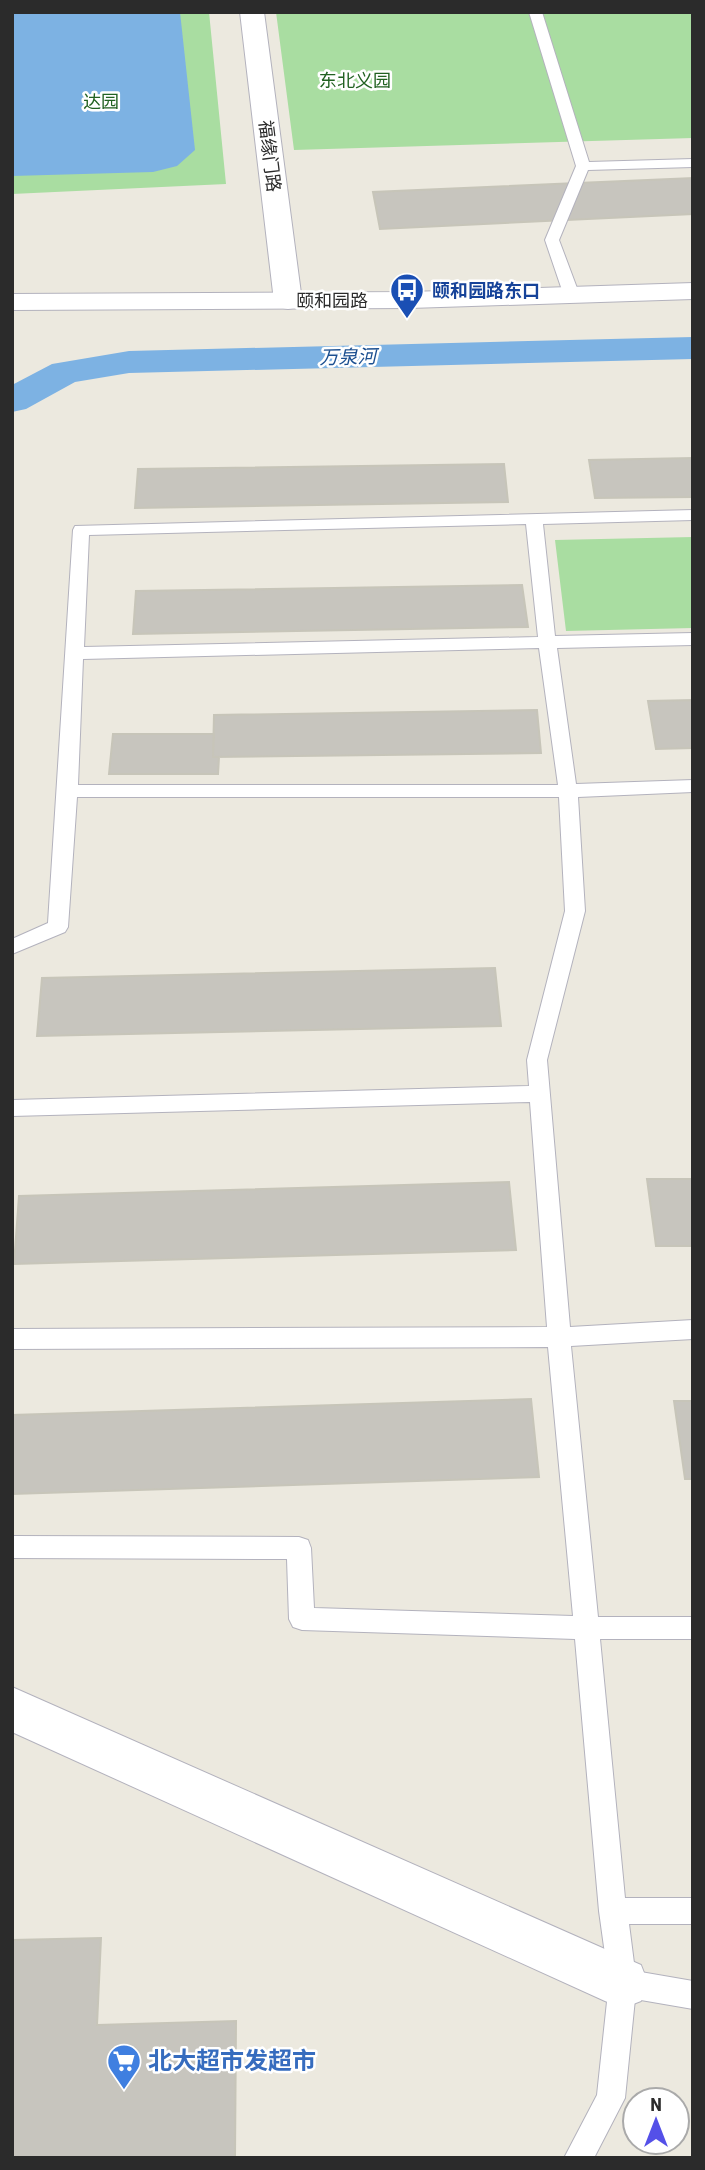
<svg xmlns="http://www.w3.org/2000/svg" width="705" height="2170" font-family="'Roboto Condensed','Noto Sans SC',sans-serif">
	<rect width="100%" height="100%" fill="#ece9df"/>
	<path fill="#a9dda1" d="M12,12H209L226,184L12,194Z
		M276,12H693V138L294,150Z
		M693,537V628L566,631L555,540Z"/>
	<path fill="#7db2e3" d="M12,12H180L195,150L177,166L153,172L12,176Z"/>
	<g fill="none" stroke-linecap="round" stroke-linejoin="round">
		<path fill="#7db2e3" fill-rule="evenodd" d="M693,337V359L129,373L75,382L26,409L12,412V385L52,364L129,351Z"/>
	</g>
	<path fill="#c7c5be" stroke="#c7c5b9" stroke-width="2" d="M693,178V214L380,229L373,192Z
		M693,458V497L595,498L589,460Z
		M504,464L508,502L135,508L138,469Z
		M522,585L528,627L133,634L136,591Z
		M693,700V748L656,749L648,701Z
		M537,710L541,753L213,757L214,715Z
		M113,734H214L213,757H219L218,774H109Z
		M495,968L501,1026L37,1036L42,978Z
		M647,1179H693V1246H656Z
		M509,1182L516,1250L14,1264L19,1196Z
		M531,1399L539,1477L12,1494V1415Z
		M674,1401H693V1479H685Z
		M101,1938L97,2025L236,2021L235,2158H12V1940Z"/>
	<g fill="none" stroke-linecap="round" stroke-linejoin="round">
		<g stroke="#b3b2bd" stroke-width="2">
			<path id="service" d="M529,12H542L589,162L693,159V167L588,170L559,240L580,296L572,301L564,296L545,240L576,166Z
				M693,510V520L543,524L555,636L693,633V645L557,648L576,784L693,780V792L578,797L585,911L547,1060L570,1327L693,1320V1339L571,1346L598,1617H693V1639H600L625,1898H693V1924H629L635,1971L693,1981V2009L635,1999L625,2098L594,2158H564L597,2095L609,1983L599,1911L575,1639L302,1630L293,1627L289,1619L287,1559L12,1558V1536L299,1537L308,1540L311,1548L314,1608L573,1616L548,1347L12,1349V1329L547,1327L530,1102L12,1116V1100L529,1086L527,1060L565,911L559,797H77L68,927L65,932L12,954V939L48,923L73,530L75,526ZM526,524L538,637L84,647L89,535ZM539,648L558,785H78L83,659Z"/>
		</g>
		<g stroke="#b3b2bd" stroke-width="2">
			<path id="minor" d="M240,12H264L302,301L298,307L288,309L278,307L274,301Z
				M12,1687L641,1965L648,1983L641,2001L623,2008L605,2001L12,1732Z"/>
		</g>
		<g stroke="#b3b2bd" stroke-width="2">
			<path id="secondary" d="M693,283V299L410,308L12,310V294L410,292Z"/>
		</g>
		<use href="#service" fill="#fff" fill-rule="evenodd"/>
		<use href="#minor" fill="#fff" fill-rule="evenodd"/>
		<use href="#secondary" fill="#fff" fill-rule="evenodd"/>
	</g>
	<defs>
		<g id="bus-pin" transform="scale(1.75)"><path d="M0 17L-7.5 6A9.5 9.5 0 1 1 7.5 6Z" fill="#1a4fb4" stroke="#fff"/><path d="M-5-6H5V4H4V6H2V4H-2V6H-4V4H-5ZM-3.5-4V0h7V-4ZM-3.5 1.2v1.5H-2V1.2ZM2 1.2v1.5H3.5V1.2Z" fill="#fff"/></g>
		<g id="supermarket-pin" transform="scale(1.75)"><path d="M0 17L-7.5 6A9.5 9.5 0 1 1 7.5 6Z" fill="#3f7fe0" stroke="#fff"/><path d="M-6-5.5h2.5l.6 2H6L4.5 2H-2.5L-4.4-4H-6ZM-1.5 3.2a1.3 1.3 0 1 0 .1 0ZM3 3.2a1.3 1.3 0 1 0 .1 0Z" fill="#fff"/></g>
	</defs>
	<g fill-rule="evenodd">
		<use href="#bus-pin" x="407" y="290"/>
		<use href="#supermarket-pin" x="124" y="2061"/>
	</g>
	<g text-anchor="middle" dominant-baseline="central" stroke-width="5" stroke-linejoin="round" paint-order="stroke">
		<g font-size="18" fill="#226222" stroke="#fff">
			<text x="355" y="80">东北义园</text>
			<text x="101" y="101">达园</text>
		</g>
		<g font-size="18" fill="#2b2b2b" stroke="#fff">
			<text transform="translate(270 156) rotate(83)">福缘门路</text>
			<text x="332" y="300">颐和园路</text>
		</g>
		<g font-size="18" font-weight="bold" fill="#164399" stroke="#fff" text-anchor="start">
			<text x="432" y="290">颐和园路东口</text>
		</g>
		<g font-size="19" font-style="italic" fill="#1b4f90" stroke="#fff">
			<text transform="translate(348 357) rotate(-1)">万泉河</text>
		</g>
		<g font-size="24" font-weight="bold" fill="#366cbe" stroke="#fff" text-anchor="start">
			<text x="148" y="2061">北大超市发超市</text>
		</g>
	</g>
	<rect width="705" height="2170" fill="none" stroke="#2b2b2b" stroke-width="28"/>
	<g transform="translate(656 2121)"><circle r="33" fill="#ffffff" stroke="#aaaaaa" stroke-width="2"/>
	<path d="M0-5L12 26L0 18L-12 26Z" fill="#5450e8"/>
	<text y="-10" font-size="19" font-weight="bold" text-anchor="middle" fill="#2b2b2b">N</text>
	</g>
</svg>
